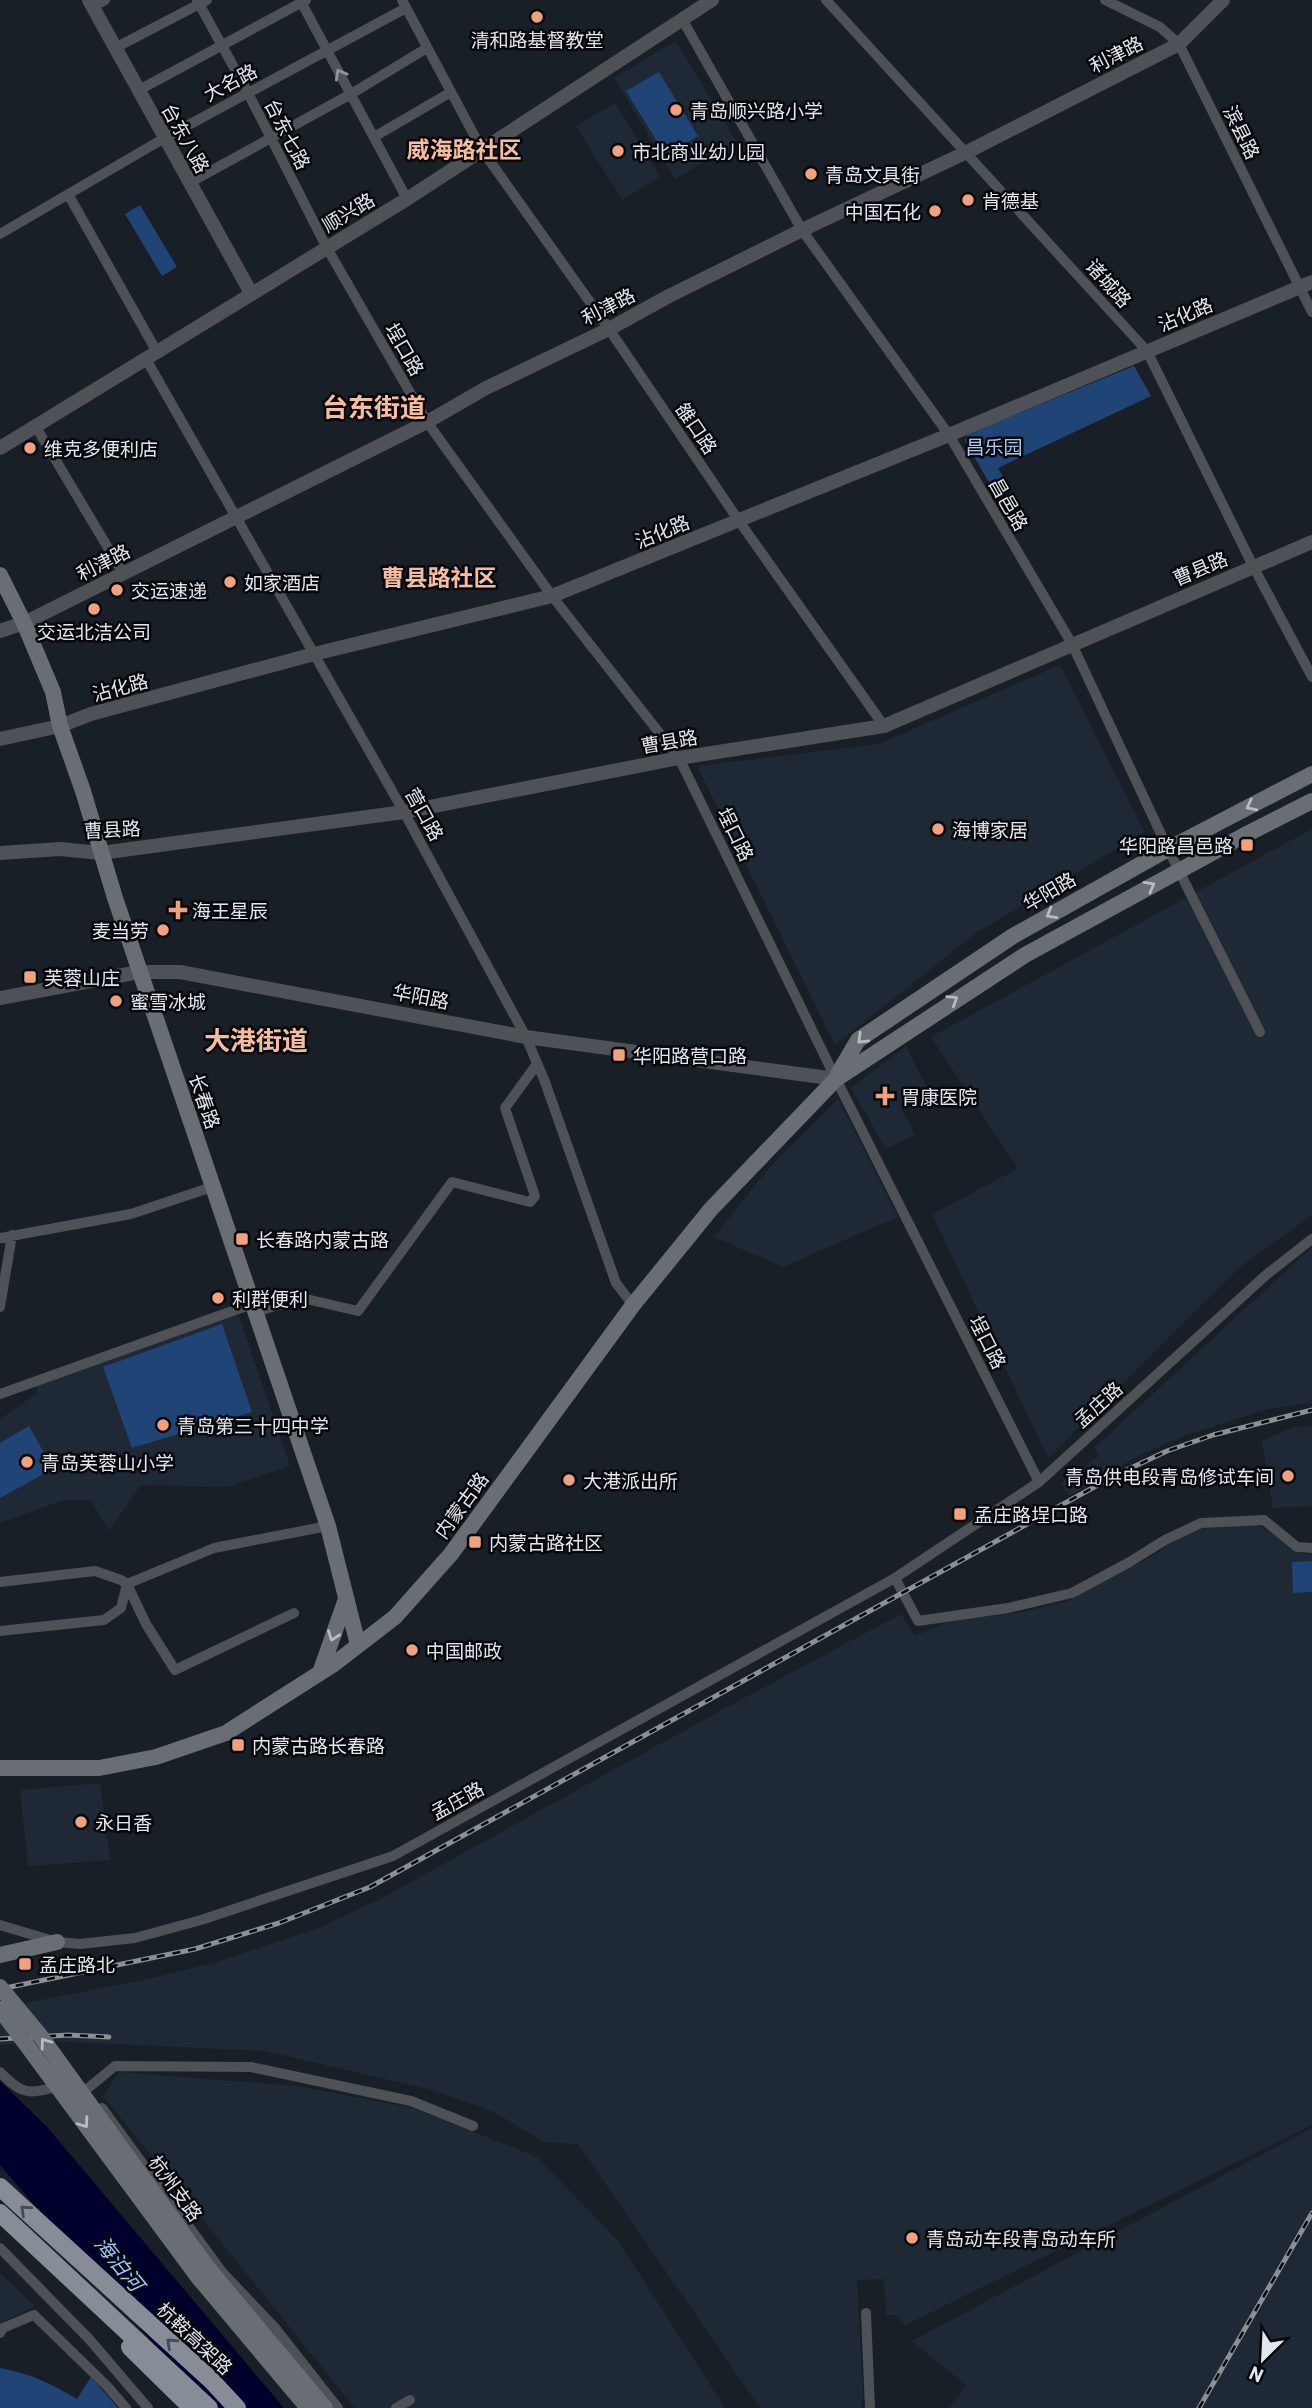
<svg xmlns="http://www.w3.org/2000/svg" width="1312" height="2408" font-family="Barlow,'Noto Sans SC',sans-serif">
	<rect width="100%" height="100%" fill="#191f26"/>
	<path fill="#1f2835" d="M676,41L737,142L675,179L614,78Z
		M615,103L660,177L622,200L576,126Z
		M1060,665L1145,832L976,933L835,1045L697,766L879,744Z
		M1312,829V1215L1241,1266L1048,1458L932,1214L1018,1169L931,1037Z
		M906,1046L928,1089L899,1104L915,1135L886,1149L851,1088Z
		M838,1099L898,1217L783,1267L714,1237L770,1167Z
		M1312,1247V1403L1268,1409L1184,1436L1140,1455L1069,1496L1061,1483L1099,1456L1094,1448Z
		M237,1310L290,1466L227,1487L141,1485L109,1531L91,1500H63L0,1523V1419L38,1393L34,1382Z
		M1312,1426V1506L1273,1508L1262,1441L1293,1427Z
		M1255,1524L1281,1538L1300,1553L1312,1554V2125L905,2325L896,2315H886L884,2279L857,2280L863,2395L861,2408H760L578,2144L544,2142L492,2111L432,2090L265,2051L48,2041L0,2045V2008L148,1979L217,1962L318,1928L382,1898L709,1717L901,1614L915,1636L952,1620L1023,1612L1068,1601L1154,1555L1176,1539L1196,1529Z
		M100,1783L110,1860L28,1866L20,1790Z
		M119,2072L298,2086L413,2108L537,2157L619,2242L725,2408H355L103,2096Z
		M1312,2128V2408H948L967,2386L912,2341Z
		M0,2273L35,2306L0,2324Z"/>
	<path fill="#204475" d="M659,72L698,136L666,156L626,91Z
		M140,205L177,267L162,276L125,214Z
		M1134,366L1151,396L998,468L1008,485L994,491L965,441L968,434Z
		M222,1324L252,1412L132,1448L103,1367Z
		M29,1426L53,1469L0,1498V1443Z
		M1312,1561V1592L1293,1593L1292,1562Z
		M0,2368C29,2373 52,2384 77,2399L91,2377L118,2408H0Z"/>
	<path fill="#00002d" d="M0,2081L48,2128L284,2408H208L0,2165Z"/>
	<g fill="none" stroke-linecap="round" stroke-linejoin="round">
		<path stroke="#4e5155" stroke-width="10" d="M197,0L248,93L327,248L427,422L552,596L679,758L836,1079L1039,1482
			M300,0L407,199
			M402,0L482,150L609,329L739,521L884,726
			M826,0L1147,351L1253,566L1312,677
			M1105,0L1160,27L1179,44L1312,312
			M92,7L105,0
			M682,19L802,230L949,435L1072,644L1168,849L1260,1032
			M115,48L207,0
			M139,90L306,0
			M374,137L451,92
			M189,183L351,94L427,48
			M68,194L157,352
			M0,234L168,136L406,8
			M146,359L404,812L526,1037L545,1082L616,1283L633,1305
			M36,427L123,573
			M0,1238L131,1214L212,1187
			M0,1307L12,1235
			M255,1312L302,1298L358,1311L452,1182L530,1202L535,1196L505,1108L537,1064
			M0,1394L252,1304
			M895,1578L918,1621L1008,1608L1072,1593L1128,1563L1165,1540L1201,1523L1264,1520L1297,1547L1312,1548
			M0,1582L95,1571L121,1580L127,1584L146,1624L175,1670L294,1613
			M0,1631L104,1620L121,1608L127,1584L214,1548L328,1526
			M0,1925L57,1942L80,1944L135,1938L201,1920L393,1856L895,1578L1039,1482L1266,1275L1312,1239
			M0,2072C23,2096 29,2094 60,2086
			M87,2089L115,2066L251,2067L411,2101L473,2126
			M102,2108L222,2272L276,2329L338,2408
			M0,2248L90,2340L148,2408
			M866,2313L870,2408
			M0,2333L3,2328L34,2315L107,2386L126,2408
			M396,2408L410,2400"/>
		<path stroke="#4e5155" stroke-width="14" d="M89,0L251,293
			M0,448L407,199L712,0
			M0,631L24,623L427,422L486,388L609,329L669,296L802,230L967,152L1179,44L1223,0
			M0,739L60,726L91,714L314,654L552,596L949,435L1312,282
			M0,853L60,849L101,853L404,812L679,758L884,726L1312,542
			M0,998L139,972H180L526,1037L836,1079"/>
		<path stroke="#696d74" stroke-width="16" d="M0,575L24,623L53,692L60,726L83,791L115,898L328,1526L358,1645
			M838,1074L858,1040L1013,936L1168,849L1312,774
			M320,1673L346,1599
			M0,1768H99L156,1757L226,1733L334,1664L395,1617L451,1554L633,1305L711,1209L836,1079L1025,955L1243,836L1312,801
			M0,1955L57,1942"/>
		<path stroke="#868d97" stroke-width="18" d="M0,2187L211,2380L237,2408
			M0,2213L209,2408
			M130,2347L192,2408"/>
		<g stroke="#8b9096" stroke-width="5">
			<path id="rail" d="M0,1989L195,1949L279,1923L370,1887L1114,1476L1167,1451L1213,1435L1312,1410
				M0,2039L68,2035L109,2037
				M1199,2408L1312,2213"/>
		</g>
		<use href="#rail" stroke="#06080c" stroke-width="2.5" stroke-dasharray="8" stroke-linecap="butt"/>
		<path stroke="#696d74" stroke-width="16" d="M0,1987L39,2034L207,2267L325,2408
			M0,2009L198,2277L308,2408"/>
	</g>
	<defs><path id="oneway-chevron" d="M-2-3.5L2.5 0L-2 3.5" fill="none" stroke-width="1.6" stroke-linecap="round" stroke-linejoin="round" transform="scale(1.75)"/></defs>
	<use stroke="#919498" href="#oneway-chevron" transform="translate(340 74) rotate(-119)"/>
	<g stroke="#b8bcc1">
		<use href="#oneway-chevron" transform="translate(1251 806) rotate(153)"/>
		<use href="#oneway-chevron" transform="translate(1150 886) rotate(-29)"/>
		<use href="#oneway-chevron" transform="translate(1051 914) rotate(150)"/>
		<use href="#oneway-chevron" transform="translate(953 1000) rotate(-32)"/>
		<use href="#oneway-chevron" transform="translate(862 1039) rotate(136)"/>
		<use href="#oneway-chevron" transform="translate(333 1636) rotate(110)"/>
		<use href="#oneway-chevron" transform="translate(45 2043) rotate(-126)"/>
		<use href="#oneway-chevron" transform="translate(84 2123) rotate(54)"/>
	</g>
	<g stroke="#464a52">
		<use href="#oneway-chevron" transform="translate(25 2210) rotate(-137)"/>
		<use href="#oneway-chevron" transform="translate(171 2343) rotate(-137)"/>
	</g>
	<g fill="#f1a17b" stroke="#06080c" stroke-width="2.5">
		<circle cx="537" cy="17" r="7"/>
		<circle cx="676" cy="110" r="7"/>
		<circle cx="618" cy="151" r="7"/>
		<circle cx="811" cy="174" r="7"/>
		<circle cx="968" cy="200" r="7"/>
		<circle cx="935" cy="211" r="7"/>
		<circle cx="30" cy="448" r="7"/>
		<circle cx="230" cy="582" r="7"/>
		<circle cx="117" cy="590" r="7"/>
		<circle cx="94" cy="609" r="7"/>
		<circle cx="938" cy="829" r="7"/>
		<rect x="1240" y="838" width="14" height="14" rx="3.5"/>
		<path d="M174.5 899.5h7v7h7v7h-7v7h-7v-7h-7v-7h7z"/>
		<circle cx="163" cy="930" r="7"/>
		<rect x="23" y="970" width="14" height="14" rx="3.5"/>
		<circle cx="116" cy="1001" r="7"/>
		<rect x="612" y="1048" width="14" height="14" rx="3.5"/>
		<path d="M881.5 1085.5h7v7h7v7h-7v7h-7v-7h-7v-7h7z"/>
		<rect x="235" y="1232" width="14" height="14" rx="3.5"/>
		<circle cx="218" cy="1298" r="7"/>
		<circle cx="163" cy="1425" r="7"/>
		<circle cx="27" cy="1462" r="7"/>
		<circle cx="1288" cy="1476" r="7"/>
		<circle cx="569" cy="1480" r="7"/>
		<rect x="953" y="1507" width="14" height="14" rx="3.5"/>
		<rect x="468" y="1535" width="14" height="14" rx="3.5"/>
		<circle cx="412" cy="1650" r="7"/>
		<rect x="231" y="1738" width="14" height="14" rx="3.5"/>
		<circle cx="81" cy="1822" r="7"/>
		<rect x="18" y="1957" width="14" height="14" rx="3.5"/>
		<circle cx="912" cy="2238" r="7"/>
	</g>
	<g text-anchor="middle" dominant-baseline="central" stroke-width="5" stroke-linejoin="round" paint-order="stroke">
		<g font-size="19" fill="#e2e6eb" stroke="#06080c" text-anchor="start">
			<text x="537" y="39" text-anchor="middle">清和路基督教堂</text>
			<text x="690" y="110">青岛顺兴路小学</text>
			<text x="632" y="151">市北商业幼儿园</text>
			<text x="825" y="174">青岛文具街</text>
			<text x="982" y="200">肯德基</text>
			<text x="921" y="211" text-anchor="end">中国石化</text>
			<text x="44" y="448">维克多便利店</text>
			<text x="244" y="582">如家酒店</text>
			<text x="131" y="590">交运速递</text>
			<text x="94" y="631" text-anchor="middle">交运北洁公司</text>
			<text x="952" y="829">海博家居</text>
			<text x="1233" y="845" text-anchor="end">华阳路昌邑路</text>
			<text x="192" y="910">海王星辰</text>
			<text x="149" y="930" text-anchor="end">麦当劳</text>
			<text x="44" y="977">芙蓉山庄</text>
			<text x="130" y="1001">蜜雪冰城</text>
			<text x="633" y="1055">华阳路营口路</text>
			<text x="901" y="1096">胃康医院</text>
			<text x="256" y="1239">长春路内蒙古路</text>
			<text x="232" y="1298">利群便利</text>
			<text x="177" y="1425">青岛第三十四中学</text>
			<text x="41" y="1462">青岛芙蓉山小学</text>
			<text x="1274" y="1476" text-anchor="end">青岛供电段青岛修试车间</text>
			<text x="583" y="1480">大港派出所</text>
			<text x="974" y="1514">孟庄路埕口路</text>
			<text x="489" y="1542">内蒙古路社区</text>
			<text x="426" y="1650">中国邮政</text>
			<text x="252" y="1745">内蒙古路长春路</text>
			<text x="95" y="1822">永日香</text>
			<text x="39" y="1964">孟庄路北</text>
			<text x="926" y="2238">青岛动车段青岛动车所</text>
		</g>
		<g font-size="19" fill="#e2e6eb" stroke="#06080c">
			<text transform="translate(1116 54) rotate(-27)">利津路</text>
			<text transform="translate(230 82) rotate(-28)">大名路</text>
			<text transform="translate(1242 132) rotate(64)">滨县路</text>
			<text transform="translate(288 134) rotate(63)">台东七路</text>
			<text transform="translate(186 138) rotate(61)">台东八路</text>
			<text transform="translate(348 212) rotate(-31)">顺兴路</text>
			<text transform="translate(1109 283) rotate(48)">诸城路</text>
			<text transform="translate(608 306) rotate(-27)">利津路</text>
			<text transform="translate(1185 314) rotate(-23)">沾化路</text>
			<text transform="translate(405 349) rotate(60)">埕口路</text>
			<text transform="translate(697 428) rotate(56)">雒口路</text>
			<text transform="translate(1009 504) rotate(60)">昌邑路</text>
			<text transform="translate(662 531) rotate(-22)">沾化路</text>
			<text transform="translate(103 562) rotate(-27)">利津路</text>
			<text transform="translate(1200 568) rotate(-23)">曹县路</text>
			<text transform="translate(120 687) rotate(-15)">沾化路</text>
			<text transform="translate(669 741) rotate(-10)">曹县路</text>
			<text transform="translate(425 814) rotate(61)">营口路</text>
			<text transform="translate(112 829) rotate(-3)">曹县路</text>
			<text transform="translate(736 834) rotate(64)">埕口路</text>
			<text transform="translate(1049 891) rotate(-30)">华阳路</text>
			<text transform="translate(421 996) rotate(11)">华阳路</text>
			<text transform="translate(205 1101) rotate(71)">长春路</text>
			<text transform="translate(988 1342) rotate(63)">埕口路</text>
			<text transform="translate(1098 1404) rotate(-42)">孟庄路</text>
			<text transform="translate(461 1505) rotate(-54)">内蒙古路</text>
			<text transform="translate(457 1800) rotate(-29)">孟庄路</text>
			<text transform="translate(176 2188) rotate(54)">杭州支路</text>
			<text transform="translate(195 2338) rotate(43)">杭鞍高架路</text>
		</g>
		<g font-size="19" fill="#aecaf1" stroke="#06080c">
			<text x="994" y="446">昌乐园</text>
		</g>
		<g font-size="21" font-style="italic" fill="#9bc5ff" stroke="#06080c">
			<text transform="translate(120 2263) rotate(51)">海泊河</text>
		</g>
		<g font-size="23" font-weight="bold" fill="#f7bb9e" stroke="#06080c">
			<text x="464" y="149">威海路社区</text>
			<text x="439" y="577">曹县路社区</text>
		</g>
		<g font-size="26" font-weight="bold" fill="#f7bb9e" stroke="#06080c">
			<text x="374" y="406">台东街道</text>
			<text x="256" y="1039">大港街道</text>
		</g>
	</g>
	<g transform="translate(1263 2359) rotate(204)" stroke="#06080c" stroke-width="5" paint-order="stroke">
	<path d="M0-5L12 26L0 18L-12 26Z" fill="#e2e6eb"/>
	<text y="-10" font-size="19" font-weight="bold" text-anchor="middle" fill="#e2e6eb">N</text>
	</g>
</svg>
